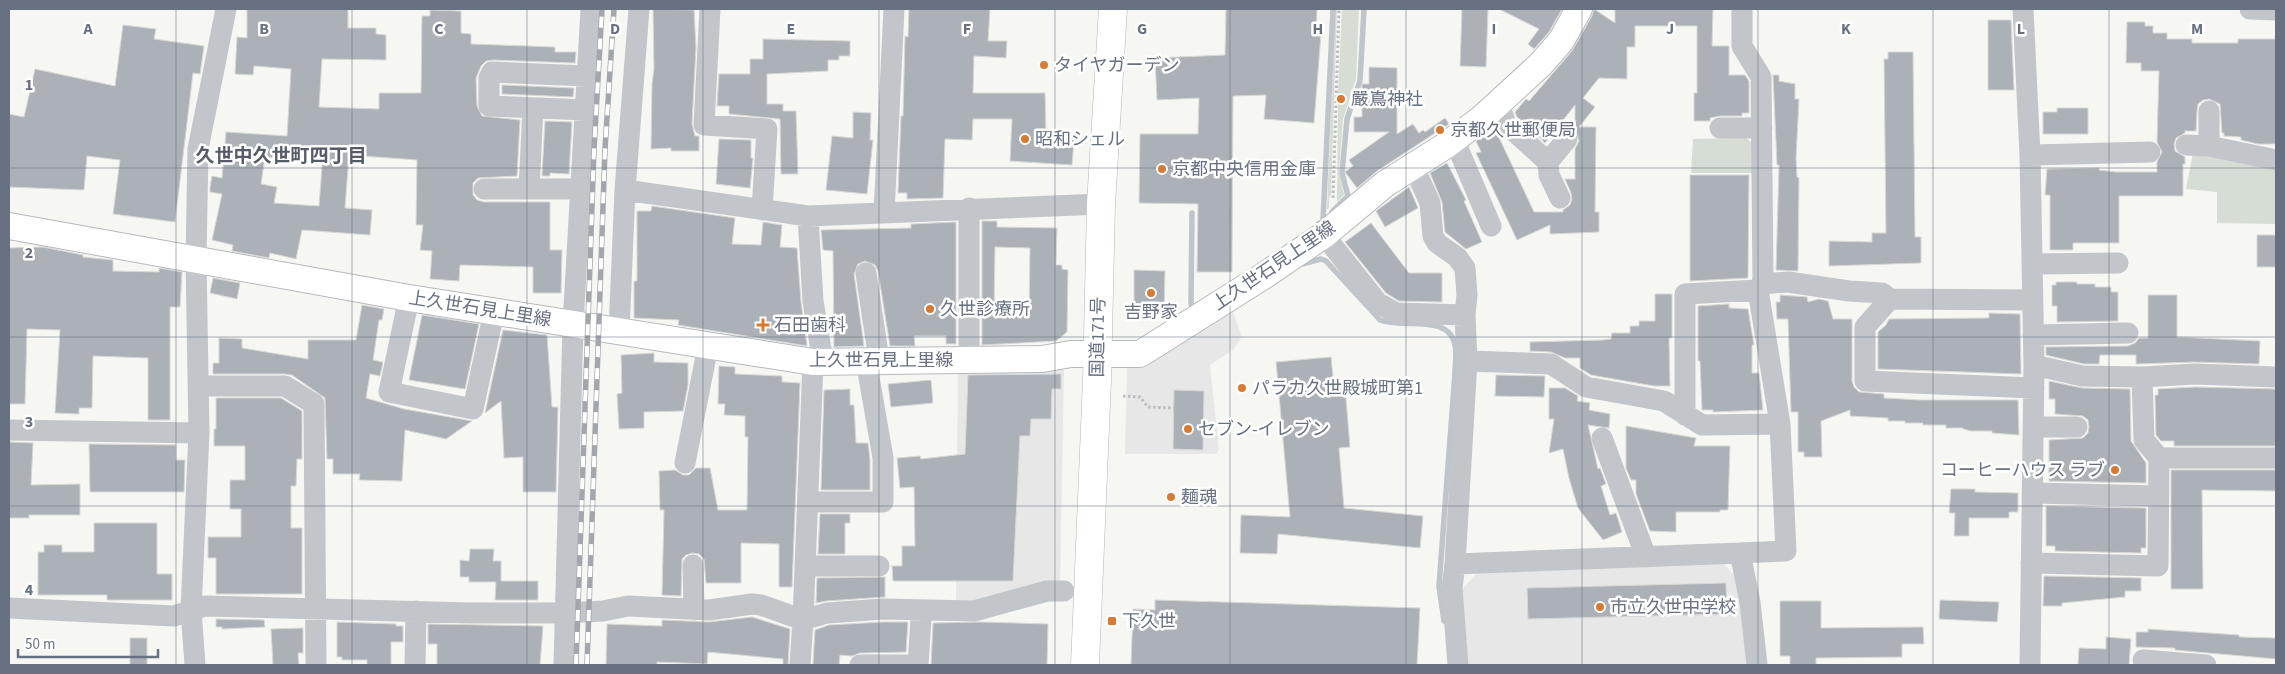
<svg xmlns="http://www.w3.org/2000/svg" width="2285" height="674" font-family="'Source Sans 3','Noto Sans JP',sans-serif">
	<rect width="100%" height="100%" fill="#f6f6f3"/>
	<path fill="#e7e7e7" d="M1231,306L1241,335L1240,340L1233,350L1210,365L1219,450L1216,454H1125L1127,366Z
		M958,368H1064L1060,586L956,606Z
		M1721,561L1737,578L1748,665H1464L1458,593L1480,570Z"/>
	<path fill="#d6ddd5" d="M1335,9H1337L1331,196L1329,197V208L1327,210Z
		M1342,9H1359L1356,79L1343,119L1339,172L1344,195L1337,202L1338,91Z
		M1746,138L1756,146L1755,173H1691L1693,139Z
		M2193,153L2276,168V224L2217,223V192L2186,189Z"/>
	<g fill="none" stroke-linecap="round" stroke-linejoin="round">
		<path stroke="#bec5cb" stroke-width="5.5" d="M1332,212L1348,196L1342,173L1347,119L1360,81L1364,9
			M1192,213L1191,304L1193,307L1198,304
			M1318,224L1323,221L1333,9
			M1302,264L1321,259L1326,261L1380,320C1402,329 1449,313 1455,345C1457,354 1455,364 1455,373L1439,586L1444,621"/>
	</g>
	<path fill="#abb1b7" stroke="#d8d8d6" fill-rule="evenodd" d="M247,9H348V28H376V34L386,35V60L322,59L319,107L379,109V93H421L422,16H430V10L461,11V33L471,34V44L555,47V52H576L575,63L493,60L486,61L481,66L476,78L477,106L482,116L520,120L517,176L478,178L473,183V195L477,200L484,202H550V250H562L561,293H533V267L460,265L459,281L430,279L432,251L420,250L423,225H416L417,160L349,155L345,208L372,210L370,235L302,230L296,259L270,253L269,258L232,251L233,245L212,240L222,194L210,192V187L212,176L222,178L226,132L287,136L291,69L254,66L253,75L235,74L237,37L247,38ZM292,150L323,153L319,206L274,203L277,187L261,184L265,157L292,159Z
		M653,9L694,10L696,47L692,124L695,136H699V151H671V148L651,149L652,84L654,69Z
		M909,9H990L988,41H1007L1006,58L974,56L973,93H1045L1046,138L1074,140L1072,165L1010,161L1012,119H973L972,140L945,139L943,198L907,199V193H898L901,116H903L905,36L908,37Z
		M1226,9H1317L1316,34H1321L1314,123L1264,119L1266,95L1233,96L1232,272H1197L1198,204L1139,203L1140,134H1198L1199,98L1157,100L1155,58L1225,55Z
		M1462,9H1488L1486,67L1460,66Z
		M1499,9H1562L1549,32L1534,49L1528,44L1539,29Z
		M1594,9L1615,23V9H1713L1712,46H1729V75H1745L1749,81V113H1742V116H1720L1710,118V121H1694V93H1697V26H1635V47H1627V79L1599,78L1583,98L1595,107L1579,127H1596L1595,212H1599V232L1550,234V225L1517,240L1476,153L1481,152L1476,141L1495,129L1534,212H1563V210L1570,205L1572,199L1571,193L1565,179H1575V149L1579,141L1575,129V105L1545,143L1517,117L1515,112L1526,99L1529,101L1572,51L1592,16Z
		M1988,20H2011L2014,90H1988Z
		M2127,22H2145V26H2153V33H2167V39H2192V43H2238V39H2276V144H2258L2241,140V137L2224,136V133H2222L2220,104L2209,99L2203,100L2198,104L2197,111L2196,131H2185V133L2176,138L2174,144L2175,151L2185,157V164H2183V196H2119V243H2073V250H2050V195H2045L2047,169L2099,168V170L2116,172H2157V162L2162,152L2157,142L2159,71H2141V63H2126Z
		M123,25L156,29L154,39L204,46L200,74L193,73L175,222L113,214L120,160L87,156L84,190L9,187V114L24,117L35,69L115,86Z
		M763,39L850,41V56H839V60H828V71L767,74V104H783V111H796L798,174H781L780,119L729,114V106H717L719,74H750V59H763Z
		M1888,52H1913L1915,237H1921V263L1829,266V241L1872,242V233H1886L1884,59H1888Z
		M1369,67L1397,68V134L1413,124L1419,133L1423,130L1425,132L1445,118L1449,124L1377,171L1357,188L1345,172L1353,166L1349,160L1389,132H1354V117H1362V84H1369Z
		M1773,75H1779V81L1795,84V99H1799L1796,158L1797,177L1799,178L1798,271L1776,270L1779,165H1777Z
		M502,85L574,88L573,97L502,94Z
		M2057,108H2088V134H2043V112H2057Z
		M853,112L871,113L870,140H873L867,194L826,190L832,136L853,138Z
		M545,121L572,122L569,174L550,173V176H542Z
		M719,139L751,140V158H753L750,188L716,184Z
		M1447,163L1466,200L1464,201L1482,242L1466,249L1445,232L1442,202L1430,173Z
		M1690,175H1749L1748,278L1690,281Z
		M1409,187L1418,208L1385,227L1376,211Z
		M652,206L735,218L732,244L761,245L763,222L782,225L780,247L797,248L801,302L807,346L678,325L679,320L634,318V281H637V211H651Z
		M982,221H997V227L1057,228L1056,265H1062V269L1068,270L1067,332L1056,341L982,345ZM995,247L1030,248L1029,314H994Z
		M956,222V344H946V336H914L915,346H890L878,271L875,265L865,261L858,264L854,274L864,346L834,347L833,251L823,250L821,230L911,228V224Z
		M1371,223L1409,273H1442V302L1399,301L1386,293L1345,242Z
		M2257,235H2276V267H2257Z
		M43,247L83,255V257L113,260V271L159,272V268L182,272L180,307H170V420H148V358L93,356L92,408H79V414L55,413L60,330L27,329L25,404H9V248Z
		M1134,270L1165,271L1164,313L1134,312Z
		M213,278L240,283L237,299L210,293Z
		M2056,282H2077V284H2095V287H2111V292H2118V321L2057,322V306H2052V285H2056Z
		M1655,294H1672V338H1669L1670,386H1654L1591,375L1580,368V358H1565L1551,352L1530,351V342L1603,340L1611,339L1612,333H1630V326H1639V321H1655Z
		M1780,295L1807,297L1808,302L1819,299L1828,301L1833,319H1852V381L1854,387L1859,392L1884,394V398L1920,400H2018L2019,435L1992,433V431H1971L1963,429V428H1946V425H1923V423H1905V421H1888V418L1850,416V410L1821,421L1822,457H1804V452H1798V412H1791L1788,319H1777L1776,302H1780Z
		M2148,295H2177V337L2260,341L2259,364L2194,362L2136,364V355H2100L2099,364H2084L2046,355V347L2128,346L2135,343L2139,338H2148Z
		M1729,304V308L1748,309L1754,345H1752V373H1759L1763,410L1713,412V410H1702L1700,361H1698V306Z
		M362,305L384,309L382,320H379L373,360L383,362L380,376L370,374L366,398L404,409L472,421L446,439L405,430L402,481L359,480L360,474H333V459H327L325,398L292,375L285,374H213V363H219V338L242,339V348L308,359V340H356Z
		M1989,313L2020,314L2021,374L1878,369V332L1886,325L1889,319L1989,318Z
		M422,315L479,324L465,389L409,380Z
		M503,330L547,335L552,407H558L556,492H523V457L504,458L501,401L485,413Z
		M654,353V362L688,363V385L683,411L644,412V428L619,429L617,394L622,393L621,355Z
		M1331,357L1334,387L1345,386L1350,447L1339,448L1344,508L1423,516L1420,548L1278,534L1277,554L1240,553L1241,515L1290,517L1276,362Z
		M719,366L735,367V374L782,376V382L800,383L792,587H779V544L741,543V583H706L704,559L699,554L692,553L686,555L682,559L681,596L662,595L664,510H660L659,471L675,470L683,475H689L696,468H710L718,510H747L748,437H745V416L724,415L725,404H718Z
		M1061,374V389H1052L1051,419H1031L1030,436H1020L1013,581H893L892,566H902V546H915L914,487L900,488L897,458L920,456L921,459L965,454L968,375Z
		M1496,375L1545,376L1544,397L1495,396Z
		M931,380L933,403L891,407L888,384Z
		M2049,381L2082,388L2130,389L2131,441L2146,463V483L2049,481V440L2083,438L2088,433L2089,427L2088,420L2083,416L2055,414V399H2049Z
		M2195,387L2276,389V446H2174V441H2161L2156,435L2155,395H2158V389Z
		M1549,388H1565L1578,396L1577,401L1590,403L1589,410L1610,414L1609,428L1588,425L1598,469L1600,468L1606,484L1601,486L1610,515L1616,513L1622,532L1603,540L1578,508L1569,478L1563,449L1549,453L1554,419H1549Z
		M850,389V405H854L856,443H868L870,459V490H821L824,390Z
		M1174,390L1204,391L1203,450L1173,449Z
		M216,398H281L302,411V459H297L296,486H291V528H302V594H216V558H208V537H241V509H230V480H245V446H214V429H216Z
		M1626,426L1696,438L1694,446H1730L1728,510H1720V512H1676V532L1650,531L1636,494V480H1631L1626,468Z
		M9,442L33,443L31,485L80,484V515H29V518H9Z
		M89,444L176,445V460H185L184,492H90Z
		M2171,470H2276V491L2202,490L2203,589H2171Z
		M1951,489H1975V492L2018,493V512H2009V518H1969V536H1954L1955,513H1949Z
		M2046,506L2146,508V548H2141V553L2055,551V546H2046Z
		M820,514H850V523H845V554H818Z
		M94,523H157V574H172V600H107V595H38V552H44V545H62V552H94Z
		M470,549H494L493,561H501V581H538V600H495L496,582H469V577H460V560L469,561Z
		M2044,576L2141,578V591H2125V597L2062,603V606H2043Z
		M885,577V597L826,601L816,603L817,578Z
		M1726,583L1727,614L1528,619L1527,588Z
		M1155,600L1420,608L1417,665H1131L1133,609L1155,610Z
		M1940,600L1999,602L1997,622L1939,619Z
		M1780,601H1821V628L1923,627L1924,644H1902V657L1816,658V665H1790V656H1780Z
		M752,617L790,629L788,665H783V659L708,652L707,664L657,662V665H606L607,624L662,626V620L709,622Z
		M216,619L264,620L265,627L222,629V627H216Z
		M337,622L396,624V626H403V642H391V665H367V660H342V657H337Z
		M883,622H908L906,652L860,653L852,656L840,655L839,665H813L815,630L829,625Z
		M981,622L1048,624L1047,665H931L933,623Z
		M428,624L543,626L540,665H437V644H428Z
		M303,628V653H298L299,665H273L271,629Z
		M2148,629L2239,635V637L2276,638V659L2175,650V648L2136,647V632H2148Z
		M2106,637L2131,639L2129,665H2078L2079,648L2106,649Z
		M130,638H147V665H130Z"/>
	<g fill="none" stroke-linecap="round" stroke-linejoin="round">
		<g stroke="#b5b8bc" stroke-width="28">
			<path id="major" d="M9,226L409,298L813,362L1042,359L1071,354H1140L1262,277L1324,235L1385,184L1445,146L1481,119L1540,65L1561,41L1579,9"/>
		</g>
		<g stroke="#b5b7bb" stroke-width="29">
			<path id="highway" d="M1085,665L1097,380L1101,204L1113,9"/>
		</g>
		<path stroke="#bcbdc0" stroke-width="3" stroke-dasharray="2.5 2.5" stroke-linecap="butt" d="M1333,198L1339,9
			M1123,396L1140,397L1148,407L1174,408"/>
		<path stroke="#c2c5c9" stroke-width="21" d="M710,9L704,125L767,129L762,210
			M2023,9L2030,155L2034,365L2030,665
			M2250,9L2276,10
			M1499,104L1506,124L1548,162L1567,139
			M586,110L489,106V78L492,72L587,76
			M2209,111V146
			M1720,128H1762
			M1454,139L1491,226
			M2186,145L2209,146L2276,160
			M2030,155L2150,152
			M1548,162L1549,175L1560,198
			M1413,165L1430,203L1433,236L1437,243L1457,257L1465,268L1467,295L1465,315
			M484,189H581
			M529,189L533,108
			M625,190L639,9
			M969,208V360
			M884,213L894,9
			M808,216L813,301L823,362
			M1324,235L1378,303L1396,313L1465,315L1467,361L1455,564L1740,553L1750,602L1757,665
			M2032,264L2118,263
			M866,273L879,360
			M1761,284L1788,282L1849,291L1882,293L1890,299
			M409,298L389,392L473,409L494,312
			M2032,300L1890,299L1865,327V381L2034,388
			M619,332L625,190L808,216L1101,204
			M2033,335L2128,333
			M1467,361L1551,364L1586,387L1664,401L1702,425L1780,424
			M2034,365L2082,376L2142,377L2195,374L2276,377
			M199,386H285L314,404L316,665
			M1685,415V294L1758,290L1763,281L1761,77L1742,46V9
			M2034,427H2077
			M9,430L199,433
			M1602,438L1646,557
			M2159,458H2276
			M685,463L708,346
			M2034,493L2158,496
			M808,502H883V458L866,360
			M1740,553L1786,551L1780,424L1758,290
			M2031,563L2158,566L2159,458L2144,440L2142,377
			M1455,564L1452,588L1458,665
			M693,565L694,610
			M806,566H879
			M9,608L174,616L205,606L471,613H565L603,611L628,606L709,610L752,604L761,605L803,620L827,613L883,609L974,611L1047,591H1064
			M2143,660L2206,665
			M195,665L191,610L199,433L196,260L198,149L226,9
			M415,665L416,611
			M564,665L573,325L591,9
			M800,665L803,620L813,362
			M860,665H918
			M918,665L921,619"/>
		<use href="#major" stroke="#fff" stroke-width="26"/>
		<use href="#highway" stroke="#fff" stroke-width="28"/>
		<g stroke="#a3a7ad" stroke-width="5.5">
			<path id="rail" d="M576,665L594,149L602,9
				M587,665L605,149L614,9"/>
		</g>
		<use href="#rail" stroke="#fff" stroke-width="4" stroke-dasharray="11" stroke-linecap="butt"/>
	</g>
	<path fill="none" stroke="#677182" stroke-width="1" stroke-opacity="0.55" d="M176,9V665M352,9V665M527,9V665M703,9V665M879,9V665M1055,9V665M1230,9V665M1406,9V665M1582,9V665M1758,9V665M1933,9V665M2109,9V665M9,168H2276M9,337H2276M9,506H2276"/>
	<g fill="#d77a33" stroke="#fff" stroke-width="2">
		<circle cx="1044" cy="65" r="5"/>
		<circle cx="1341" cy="99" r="5"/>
		<circle cx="1440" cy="130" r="5"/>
		<circle cx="1025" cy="139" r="5"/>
		<circle cx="1162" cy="169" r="5"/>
		<circle cx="1151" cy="293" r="5"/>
		<circle cx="930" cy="309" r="5"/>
		<path d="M760.5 317.5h5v5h5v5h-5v5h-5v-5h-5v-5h5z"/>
		<circle cx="1242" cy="388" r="5"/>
		<circle cx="1188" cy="429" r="5"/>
		<circle cx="2115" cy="470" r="5"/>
		<circle cx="1171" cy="497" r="5"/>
		<circle cx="1600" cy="607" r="5"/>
		<rect x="1107" y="616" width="10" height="10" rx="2.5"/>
	</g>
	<g text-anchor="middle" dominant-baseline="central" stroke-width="5" stroke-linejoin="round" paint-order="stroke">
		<g font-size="18" fill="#677182" stroke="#fff" text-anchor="start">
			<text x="1054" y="65">タイヤガーデン</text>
			<text x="1351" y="99">嚴嶌神社</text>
			<text x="1450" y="130">京都久世郵便局</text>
			<text x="1035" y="139">昭和シェル</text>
			<text x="1172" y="169">京都中央信用金庫</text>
			<text x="940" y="309">久世診療所</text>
			<text x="1151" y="312" text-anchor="middle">吉野家</text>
			<text x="774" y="325">石田歯科</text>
			<text x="1252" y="388">パラカ久世殿城町第1</text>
			<text x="1198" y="429">セブン-イレブン</text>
			<text x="2105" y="470" text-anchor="end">コーヒーハウス ラブ</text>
			<text x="1181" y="497">麺魂</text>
			<text x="1610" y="607">市立久世中学校</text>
			<text x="1122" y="621">下久世</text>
		</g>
		<g font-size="18" fill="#677182" stroke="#fff">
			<text transform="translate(1274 266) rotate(-34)">上久世石見上里線</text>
			<text transform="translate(480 309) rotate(9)">上久世石見上里線</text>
			<text transform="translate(1098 337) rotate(-89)">国道171号</text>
			<text x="881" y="360">上久世石見上里線</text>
		</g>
		<g font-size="19" font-weight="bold" fill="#555c68" stroke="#fff">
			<text x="281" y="156">久世中久世町四丁目</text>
		</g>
	</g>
	<g font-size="16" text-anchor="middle" font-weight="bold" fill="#677182" stroke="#fff" stroke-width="5" stroke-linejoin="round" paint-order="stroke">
		<text x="88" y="34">A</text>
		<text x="264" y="34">B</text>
		<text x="439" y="34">C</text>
		<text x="615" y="34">D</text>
		<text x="791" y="34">E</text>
		<text x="967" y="34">F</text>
		<text x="1142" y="34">G</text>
		<text x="1318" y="34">H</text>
		<text x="1494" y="34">I</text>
		<text x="1670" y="34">J</text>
		<text x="1846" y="34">K</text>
		<text x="2021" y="34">L</text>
		<text x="2197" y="34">M</text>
		<text x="29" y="90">1</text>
		<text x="29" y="258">2</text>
		<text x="29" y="427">3</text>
		<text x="29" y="595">4</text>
	</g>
	<rect width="2285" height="674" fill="none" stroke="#677182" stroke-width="20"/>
	<path d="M18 649v8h140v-8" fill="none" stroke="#677182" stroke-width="2.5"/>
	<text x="25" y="649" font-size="15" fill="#677182" stroke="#ffffff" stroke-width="4" paint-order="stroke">50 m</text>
</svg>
